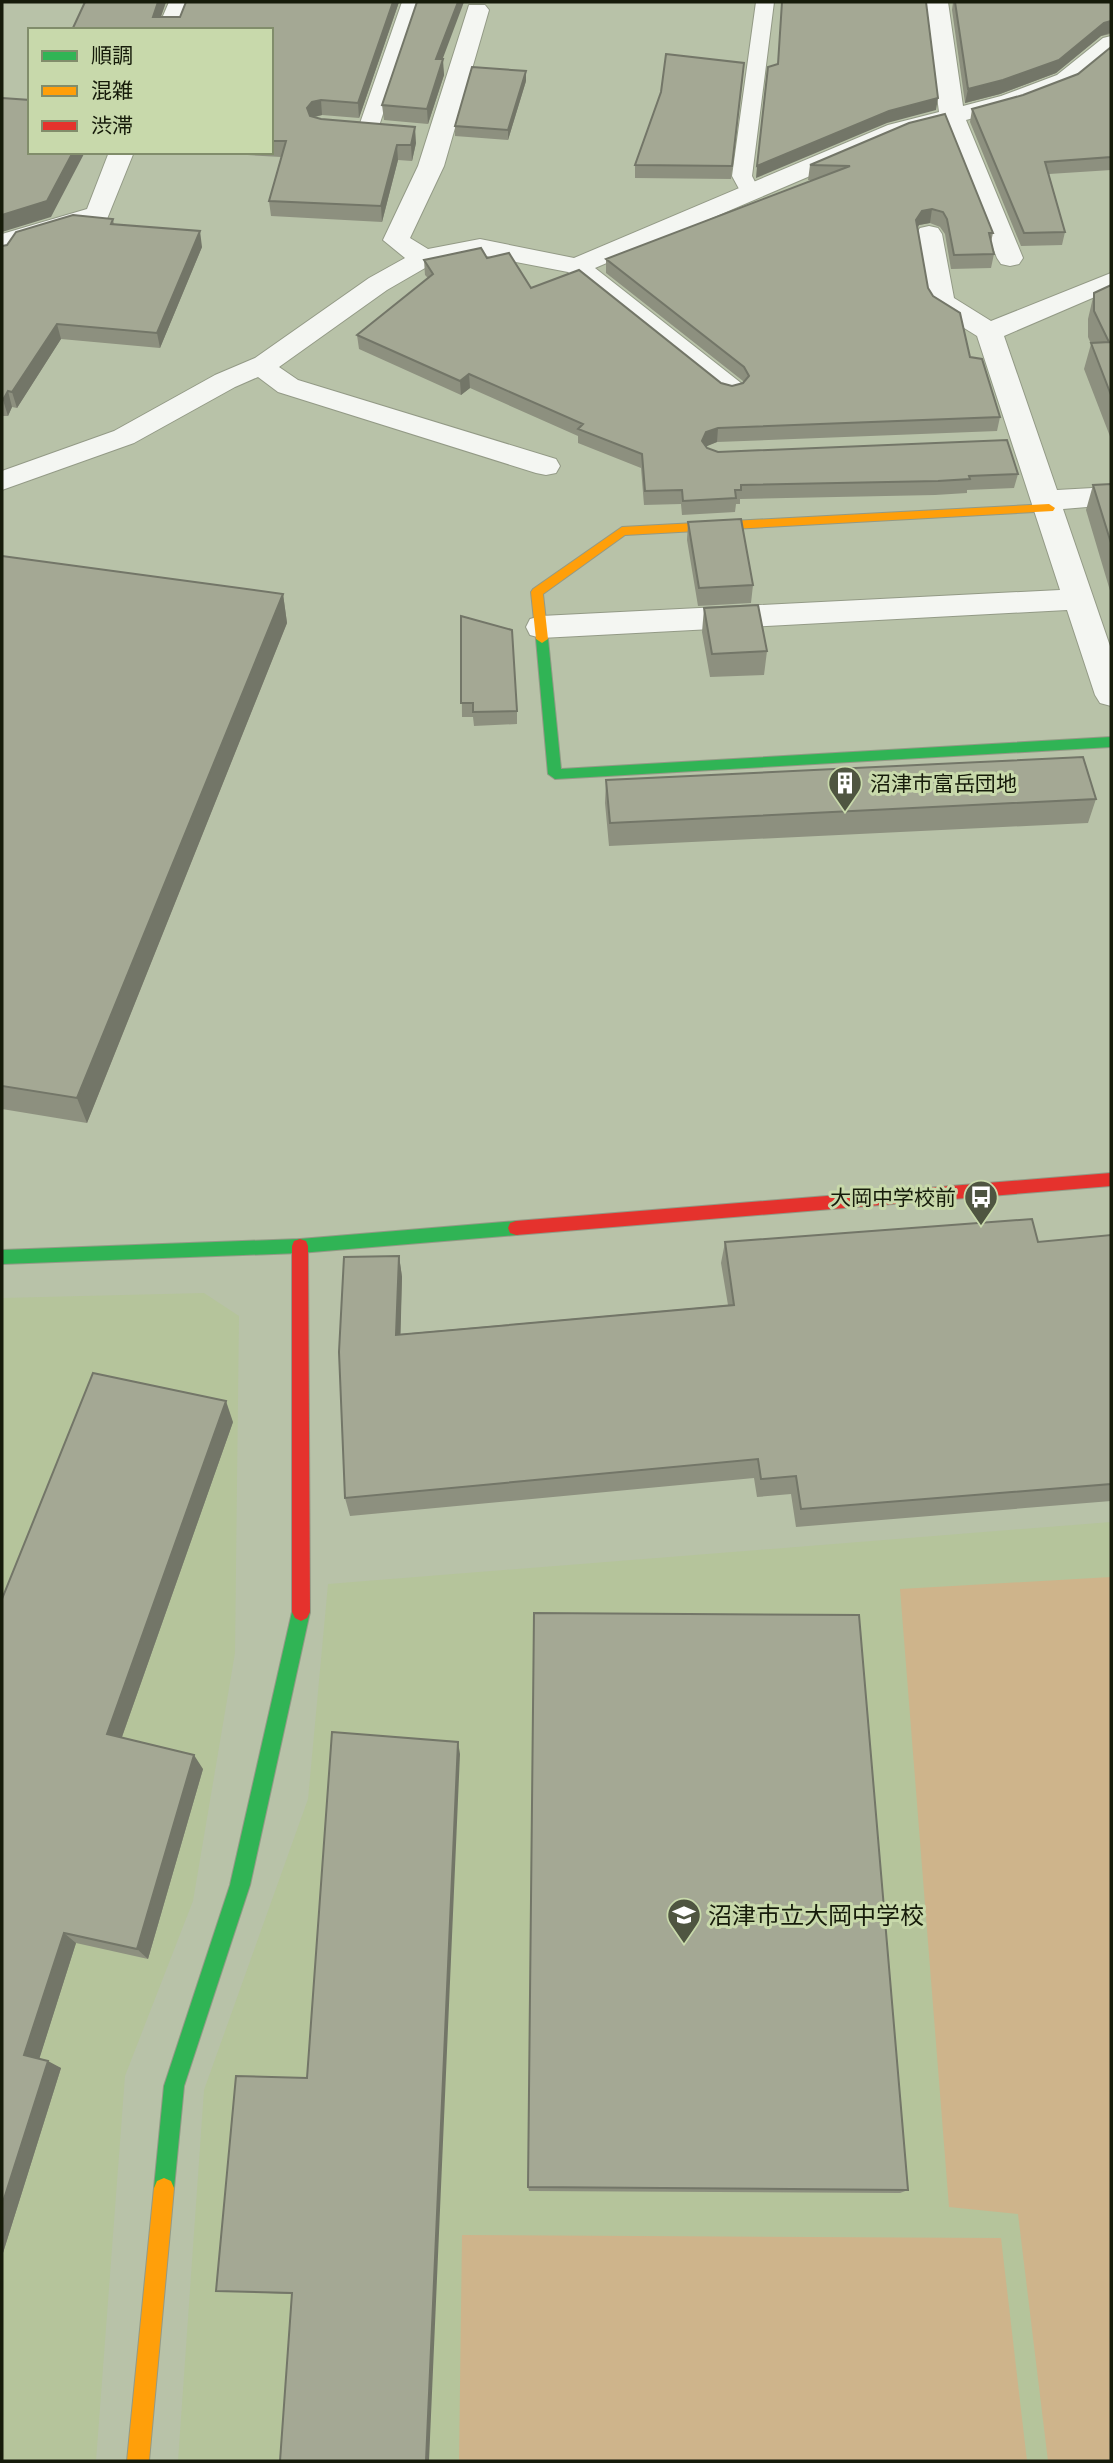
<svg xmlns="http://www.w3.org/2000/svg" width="1113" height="2463" font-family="Arial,'Noto Sans JP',sans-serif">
	<rect width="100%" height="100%" fill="#b8c2a8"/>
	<path fill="#b5c49b" d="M204,1293L239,1316L235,1653L193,1901L125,2076L96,2461H2V1298Z
		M1111,1522V2461H178L204,2090L308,1799L328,1584Z"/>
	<path fill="#ceb48b" d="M1111,1577V2461H1048L1018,2214L949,2207L900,1589Z
		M462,2235L1001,2238L1027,2461H459Z"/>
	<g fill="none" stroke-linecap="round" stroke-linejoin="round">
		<g stroke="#939a86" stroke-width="2">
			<path id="lane" d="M402,2H420L378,129L368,135L361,133L358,129Z
				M756,2H774L752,176L761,194L751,200L744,198L732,176Z"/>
		</g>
		<g stroke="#939a86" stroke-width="2">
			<path id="street" d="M169,2H192L181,30H157Z
				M925,2H948L963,106L1001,96L1057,75L1103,38L1111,36V55L1073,85L1019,106L966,120L1023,258L1019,264L1010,266L1001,264L997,258L944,125L906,135L595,268L741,383L745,389L741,395L731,398L721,395L568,272L480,255L432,264L387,290L279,367L298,380L556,459L560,466L556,473L546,475L536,473L278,392L258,377L235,387L134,443L2,490V471L114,431L215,375L255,358L369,278L405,258L383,240L418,166L469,5H485L489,10L444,166L410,238L428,249L480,239L574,258L888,125L939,112Z
				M109,152H134L107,219L18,245L11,258L2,260V234L87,209Z
				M929,226L938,228L942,234L954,298L991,321L1111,273V290L1004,336L1057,490L1111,487V505L1063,509L1111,649V706L1100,703L1095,695L1067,610L541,638L530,635L526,627L530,619L541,616L1060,590L977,336L932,308L928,302L916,234L920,228Z"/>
		</g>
		<g stroke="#939a86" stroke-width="2">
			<path id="fast" d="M542,635L548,639L561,769L1111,737V747L555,779L548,774L536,639Z
				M516,1221L522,1223L524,1228L522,1233L516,1235L300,1253L2,1264V1250L300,1239Z
				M301,1603L307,1606L310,1612L250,1885L184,2086L174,2188L171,2195L164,2198L157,2195L154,2188L164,2086L230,1885L292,1612L295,1606Z"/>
		</g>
		<g stroke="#939a86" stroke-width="2">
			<path id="slow" d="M1049,504L1055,508L1053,511L625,535L543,594L548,639L542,643L536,639L531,592L533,589L622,527Z
				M164,2178L171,2181L174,2188L149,2461H127L154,2188L157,2181Z"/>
		</g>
		<g stroke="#939a86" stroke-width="2">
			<path id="jam" d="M1111,1173V1186L516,1235L510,1233L508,1228L510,1223L516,1221Z
				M300,1239L306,1241L308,1246L310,1612L307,1618L301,1621L295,1618L292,1612V1246L294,1241Z"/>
		</g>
		<use href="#lane" fill="#f4f6f2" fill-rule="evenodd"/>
		<use href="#street" fill="#f4f6f2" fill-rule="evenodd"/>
		<use href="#fast" fill="#30b455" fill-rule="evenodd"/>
		<use href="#slow" fill="#ff9f0a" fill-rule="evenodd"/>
		<use href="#jam" fill="#e5322d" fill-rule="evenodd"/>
	</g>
	<path fill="#8d907f" d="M85,2H166L161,17H180L186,2H399L359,118L322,115L315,117L416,143L412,161L398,160L382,222L271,216L269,201L281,157L197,152H271V30H72Z
		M953,2H1111V34L1101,36L1056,73L1000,94L965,103L952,10Z
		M1111,48V170L1049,174L1065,232L1062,245L1021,246L970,122L972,109L1023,95L1078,74Z
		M442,59L444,75L428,124L384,120L382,105Z
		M743,76L731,179L635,178V165Z
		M526,81L508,140L455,136V126Z
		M909,123L993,233L991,242L994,254L991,268L951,269L945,234L940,227L930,223L919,225L917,229L928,288L970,357L1000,417L997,431L717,442L706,446L707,448L718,452L1018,474L1014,488L967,490V493L935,495L740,499V504H736L735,512L682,515L681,504L644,505L641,468L578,443V436L470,388L461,395L359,349L357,335L428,278L425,275L424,260L487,258L531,288L721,383L732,386L744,383L743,381L606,273V259L814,180H808L810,165Z
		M113,219L114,224L202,247L160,348L61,339L17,408L12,407L8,416H2V246Z
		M1111,285V439L1084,369L1091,344L1088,337V319L1094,293Z
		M1111,484V594L1086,510L1093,485Z
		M688,522L753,585L751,603L698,606L687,540Z
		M2,556L283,594L287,623L87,1123L2,1109Z
		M704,608L767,651L764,675L710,677L702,632Z
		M461,616L517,711V724L474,726L473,717H462Z
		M606,780L1096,799L1088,823L609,846L605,803Z
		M1111,1235V1501L796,1527L791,1494L757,1497L754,1478L350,1516L345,1498L399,1256L402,1277L400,1334L728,1305L721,1263L725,1242H1038Z
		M233,1422L122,1737L203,1769L148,1959L76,1943L39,2059L61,2068L2,2256V1599Z
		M460,1754L292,2294L216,2291L307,2078Z
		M528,2187L908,2190L900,2193L529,2191Z"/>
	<path fill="#737668" d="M158,2H166L156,30L153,17Z
		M393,2H399L359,118L358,103Z
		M458,2H464L437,74L436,59Z
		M1111,21L1110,33L1101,36L1056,73L1000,94L965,103L968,89L1104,23Z
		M443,59L444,75L428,124L427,109Z
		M526,71V81L508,140V130Z
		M938,98L936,110L887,123L756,178L757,166L889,111Z
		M321,100L322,115L313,117L309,124L307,108L312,102Z
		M415,127L416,143L412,161L411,145Z
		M397,145L398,160L382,222L381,206Z
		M73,152H85L51,217L2,232V215Z
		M932,209L930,223L919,225L913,234L916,220L922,211Z
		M200,231L202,247L160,348L157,333Z
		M57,324L61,339L17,408L12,392Z
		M469,374L470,388L461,395L460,381Z
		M8,391L12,407L8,416L3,400Z
		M718,428L717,442L705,447L702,441L706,432Z
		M283,594L287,623L87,1123L77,1098Z
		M399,1256L402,1277L400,1355L396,1335Z
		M226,1401L233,1422L118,1748L107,1734Z
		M458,1742L460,1754L429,2461H426Z
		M194,1755L203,1769L148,1959L137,1949Z
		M64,1933L76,1943L38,2063L24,2055Z
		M48,2061L61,2068L2,2256V2205Z"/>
	<path fill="#a4a894" stroke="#737668" stroke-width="2" d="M85,2H158L153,17H180L186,2H393L358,103L321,100L312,102L307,108L310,116L321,119L415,127L411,145H397L381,206L269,201L286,141H271V30H72Z
		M417,2H458L436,59H443L427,109L382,105Z
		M782,2H926L938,98L889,111L757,166L768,67L778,64Z
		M955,2H1111V21L1104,23L1059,60L1003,80L968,89Z
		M1111,47V157L1045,162L1065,232L1024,233L972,109L1023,95L1078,74Z
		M666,54L744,63L732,166L635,165L661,92Z
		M472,67L526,71L508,130L455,126Z
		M2,98L30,100V152H73L47,201L2,215Z
		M945,114L993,233H989L994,254L954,255L947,219L943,212L932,209L922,211L916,220L928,288L933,296L960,313L970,357L982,359L1000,417L718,428L706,432L702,441L707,448L718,452L1007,440L1018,474L969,476L970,479L938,481L741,485V490H735L736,498L683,501L682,490L645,491L642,454L578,429L583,424L469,374L460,381L357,335L433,274L424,260L481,248L487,258L509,253L531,288L579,270L721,383L732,386L743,383L749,376L744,367L606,259L850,166L810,165L909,123Z
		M73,215L113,219L111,224L200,231L157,333L57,324L12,392L8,391L3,400H2V246L7,245L16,232Z
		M1111,285V395L1091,343L1109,342L1094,311V293Z
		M1111,484V543L1093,485Z
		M741,519L753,585L699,588L688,522Z
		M2,556L283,594L77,1098L2,1086Z
		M758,605L767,651L712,654L704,608Z
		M461,616L512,630L517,711L473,712V703H461Z
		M1083,757L1096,799L610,823L606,780Z
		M1032,1219L1038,1242L1111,1235V1484L801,1509L796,1476L761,1479L758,1459L345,1498L339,1352L344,1257L399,1256L396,1335L734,1305L725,1242Z
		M93,1373L226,1401L107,1734L194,1755L137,1949L64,1933L24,2055L48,2061L2,2205V1599Z
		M534,1613L859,1615L908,2190L528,2187Z
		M332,1732L458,1742L426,2461H280L292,2293L216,2291L236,2076L307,2078Z"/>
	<defs>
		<g id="building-pin" transform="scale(1.75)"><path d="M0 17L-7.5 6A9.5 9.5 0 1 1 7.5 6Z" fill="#4f5541" stroke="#c8d9ab"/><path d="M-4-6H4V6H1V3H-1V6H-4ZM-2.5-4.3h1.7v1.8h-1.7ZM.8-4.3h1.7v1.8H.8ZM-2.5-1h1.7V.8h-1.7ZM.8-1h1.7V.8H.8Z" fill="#fff"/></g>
		<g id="bus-pin" transform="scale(1.75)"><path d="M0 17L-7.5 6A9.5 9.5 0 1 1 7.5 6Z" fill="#4f5541" stroke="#c8d9ab"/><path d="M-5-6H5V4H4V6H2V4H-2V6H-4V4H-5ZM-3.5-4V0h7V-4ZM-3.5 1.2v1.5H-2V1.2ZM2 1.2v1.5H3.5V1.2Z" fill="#fff"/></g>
		<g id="school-pin" transform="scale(1.75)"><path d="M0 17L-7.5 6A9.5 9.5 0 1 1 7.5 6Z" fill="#4f5541" stroke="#c8d9ab"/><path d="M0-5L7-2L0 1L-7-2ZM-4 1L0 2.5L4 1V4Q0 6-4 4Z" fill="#fff"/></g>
	</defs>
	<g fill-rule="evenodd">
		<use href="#building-pin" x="845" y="783"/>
		<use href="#bus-pin" x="981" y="1197"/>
		<use href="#school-pin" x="684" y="1915"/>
	</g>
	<g text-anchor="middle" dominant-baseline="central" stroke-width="6" stroke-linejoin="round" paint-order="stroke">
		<g font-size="21" fill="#161b0a" stroke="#c8d9ab" text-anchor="start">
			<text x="870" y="783">沼津市富岳団地</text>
			<text x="956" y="1197" text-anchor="end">大岡中学校前</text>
		</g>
		<g font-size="24" fill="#161b0a" stroke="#c8d9ab" text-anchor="start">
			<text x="708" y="1915">沼津市立大岡中学校</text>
		</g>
	</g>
	<rect width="1113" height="2463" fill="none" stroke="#161b0a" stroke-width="7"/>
	<rect x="28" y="28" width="245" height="126" fill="#c8d9ab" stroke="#818d6b" stroke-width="2"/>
	<rect x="42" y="51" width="35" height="10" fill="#30b455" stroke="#818d6b" stroke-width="2"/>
	<text x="91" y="63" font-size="21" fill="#161b0a">順調</text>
	<rect x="42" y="86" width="35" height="10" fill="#ff9f0a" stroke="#818d6b" stroke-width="2"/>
	<text x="91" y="98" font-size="21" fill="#161b0a">混雑</text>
	<rect x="42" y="121" width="35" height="10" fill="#e5322d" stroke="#818d6b" stroke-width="2"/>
	<text x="91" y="133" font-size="21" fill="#161b0a">渋滞</text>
</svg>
